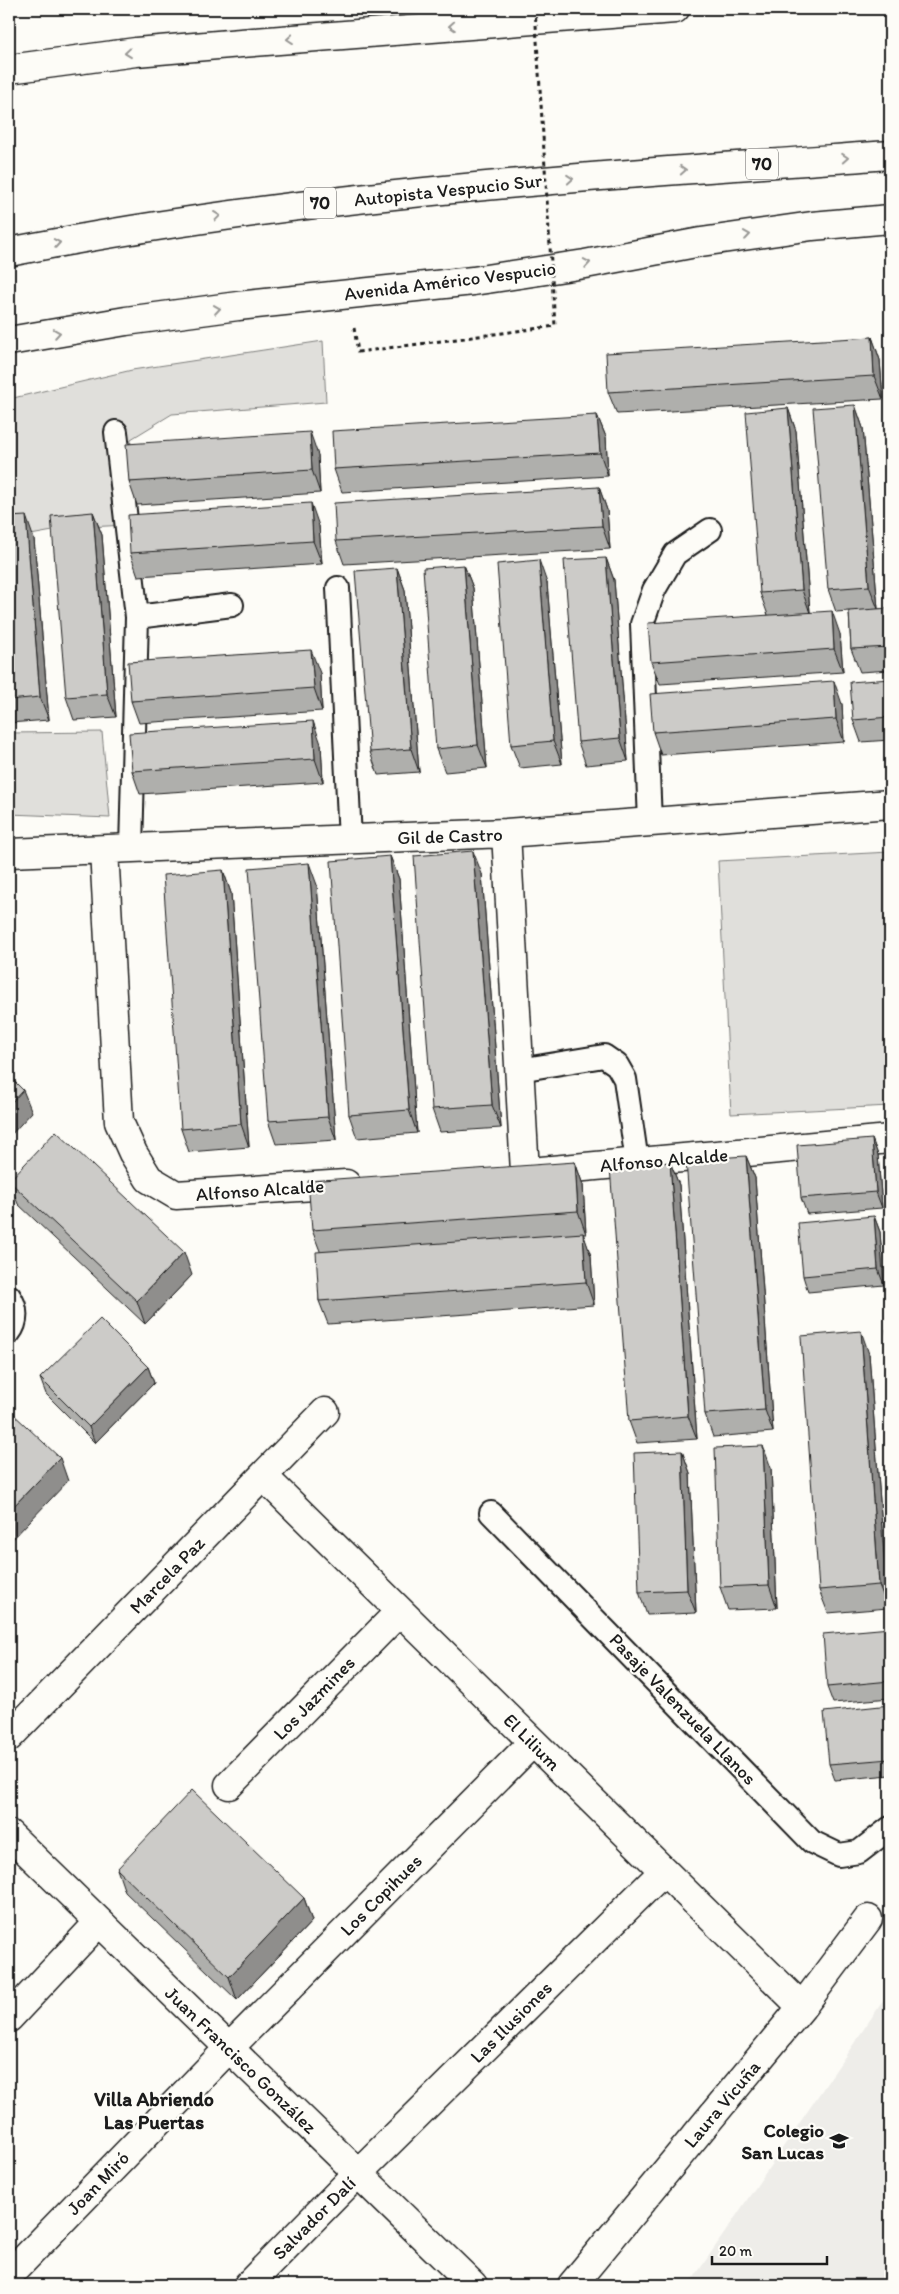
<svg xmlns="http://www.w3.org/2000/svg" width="899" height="2294" font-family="Itim,sans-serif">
	<rect width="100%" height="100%" fill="#fdfcf7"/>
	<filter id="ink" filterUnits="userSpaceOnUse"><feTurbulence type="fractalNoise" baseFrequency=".02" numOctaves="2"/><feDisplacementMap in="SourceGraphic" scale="10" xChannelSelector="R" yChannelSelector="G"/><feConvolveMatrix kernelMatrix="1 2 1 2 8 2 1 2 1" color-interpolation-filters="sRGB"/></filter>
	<g filter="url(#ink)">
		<path fill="#eeede9" d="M887,1995L890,1998V2285H689Z"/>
		<path fill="#e0dfdb" stroke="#7e7e7c" d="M323,341L326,402L172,414L131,439L126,525L69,528L9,539V399L132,370Z
			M102,732L110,818L9,814V733Z
			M890,852V1106L731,1114L718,861Z"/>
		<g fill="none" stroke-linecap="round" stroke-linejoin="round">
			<g stroke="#1c1c1c" stroke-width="26">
				<path id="service" d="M116,432L137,617
					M338,588L350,840
					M650,822L642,624L654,590L675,554L710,530
					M131,849L137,617L232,605
					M519,1070L604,1056L617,1065L625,1079L637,1162
					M9,1296C17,1307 18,1322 9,1333
					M491,1513L812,1842L839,1855L859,1852L890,1828"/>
			</g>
			<g stroke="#1c1c1c" stroke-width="31">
				<path id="minor" d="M506,833L525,1172
					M104,850L119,1122L133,1153L149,1179L176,1195L346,1184
					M9,853L506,833L890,804
					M541,1171L890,1139
					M263,1476L802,2007
					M9,1737L325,1412
					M229,1785L400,1611
					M9,1834L473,2285
					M9,2018L99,1922
					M9,2275L229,2048L533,1742
					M248,2285L358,2173L664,1871
					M572,2285L802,2007L868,1919"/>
			</g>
			<g stroke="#1c1c1c" stroke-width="31">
				<path id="secondary" d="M9,341L126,321L238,306L473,281L585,264L701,242L812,226L890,219"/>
			</g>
			<g stroke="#1c1c1c" stroke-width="31">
				<path id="motorway" d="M9,69L136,52L241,43L675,9
					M9,252C300,194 595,176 890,155"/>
			</g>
			<path stroke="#1c1c1c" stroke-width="3" stroke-dasharray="4 4" stroke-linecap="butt" d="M354,328L358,352L555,326"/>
			<use href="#service" stroke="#fdfcf7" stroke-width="22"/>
			<use href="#minor" stroke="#fdfcf7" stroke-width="28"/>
			<use href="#secondary" stroke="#fdfcf7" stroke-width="28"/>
			<use href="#motorway" stroke="#fdfcf7" stroke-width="28"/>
			<path stroke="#1c1c1c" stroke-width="3" stroke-dasharray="4 4" stroke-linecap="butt" d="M535,9L555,326"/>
		</g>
		<path fill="#afafac" stroke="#1c1c1c" d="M872,337L880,360L883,399L617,414L608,392Z
			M855,405L863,428L878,609L890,608V670L860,672L851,649L849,611L836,612L828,589Z
			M788,408L796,431L810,612L840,634L843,672L660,684L651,662L768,615L760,593Z
			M597,415L606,437L608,476L342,492L334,469Z
			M318,455L320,493L137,505L129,482Z
			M599,487L607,510L610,549L344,564L336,541Z
			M93,512L102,535L116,717L74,720L66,697Z
			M9,517L34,539L49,720L9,723Z
			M319,526L322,564L138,576L130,553Z
			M606,558L614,580L628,761L586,765L578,742Z
			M464,565L473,588L487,768L445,772L436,749Z
			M397,568L405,590L419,772L378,775L370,752Z
			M547,583L562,764L520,768L511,745Z
			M320,673L322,711L139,723L131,701Z
			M890,679V740L861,742L853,720Z
			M842,704L844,742L661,755L653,732Z
			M321,744L323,782L140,794L132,771Z
			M390,856L399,879L417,1133L357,1138L349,1115Z
			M223,870L231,893L249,1147L189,1152L181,1129Z
			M482,874L501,1128L440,1132L432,1109Z
			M317,885L336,1140L276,1144L268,1121Z
			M872,1139L878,1155L882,1208L807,1214L801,1198Z
			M746,1156L755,1178L773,1432L713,1437L705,1414Z
			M575,1162L583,1185L586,1234H583L591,1256L594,1305L328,1324L319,1301L320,1251L312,1230Z
			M670,1162L679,1185L697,1439L637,1443L629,1421Z
			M9,1181L192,1275L145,1324L18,1204Z
			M874,1216L880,1232L884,1285L808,1292L803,1276Z
			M869,1354L888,1608L828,1613L819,1590Z
			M148,1367L154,1383L95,1443L46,1394L40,1378Z
			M682,1451L690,1473L696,1613L647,1615L639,1592Z
			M771,1468L777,1608L728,1610L720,1587Z
			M890,1628V1698L833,1703L827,1687Z
			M890,1705V1775L835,1780L829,1764Z
			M117,1869L304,1898L312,1921L237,2000L125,1892Z"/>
		<path fill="#8f8e8c" stroke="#1c1c1c" d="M872,337L880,360L883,399L874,376Z
			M855,405L863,428L878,609L869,586Z
			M788,408L796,431L810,613L802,590Z
			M597,415L606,437L608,476L600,453Z
			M310,432L318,455L320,493L312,470Z
			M599,487L607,510L610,549L602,526Z
			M311,503L319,526L322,564L313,541Z
			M93,512L102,535L116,717L107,694Z
			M26,516L34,539L49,720L40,697Z
			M606,558L614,580L628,761L620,738Z
			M539,560L547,583L562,764L553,741Z
			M464,565L473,588L487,768L478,745Z
			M397,568L405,590L419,772L411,749Z
			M832,611L840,634L843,672L834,649Z
			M311,650L320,673L322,711L314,688Z
			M834,681L842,704L844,742L836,719Z
			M313,721L321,744L323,782L315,759Z
			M473,851L482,874L501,1128L492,1105Z
			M390,856L399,879L417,1133L409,1110Z
			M309,863L317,885L336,1140L328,1117Z
			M223,870L231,893L249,1147L241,1124Z
			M23,1090L32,1112L9,1137V1105Z
			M872,1139L878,1155L882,1208L876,1192Z
			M746,1156L755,1178L773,1432L765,1410Z
			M575,1162L583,1185L586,1234L578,1211Z
			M670,1162L679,1185L697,1439L688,1416Z
			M874,1216L880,1232L884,1285L878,1269Z
			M583,1233L591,1256L594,1305L586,1282Z
			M184,1252L192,1275L145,1324L137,1301Z
			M861,1331L869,1354L888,1608L879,1585Z
			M148,1367L154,1383L95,1443L89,1427Z
			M763,1446L771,1468L777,1608L769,1585Z
			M682,1451L690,1473L696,1613L687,1590Z
			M60,1458L68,1481L9,1543V1511Z
			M304,1898L312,1921L237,2000L229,1977Z"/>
		<path fill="#cccbc8" stroke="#1c1c1c" d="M888,262H890V294Z
			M872,337L874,376L608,392L606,353Z
			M855,405L869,586L828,589L813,408Z
			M788,408L802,590L760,593L746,412Z
			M597,415L600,453L334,469L332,431Z
			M310,432L312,470L129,482L126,444Z
			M599,487L602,526L336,541L334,503Z
			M311,503L313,541L130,553L128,515Z
			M93,512L107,694L66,697L51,516Z
			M26,516L40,697L9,700V517Z
			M606,558L620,738L578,742L564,560Z
			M539,560L553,741L511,745L497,564Z
			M464,565L478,745L436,749L423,568Z
			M397,568L411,749L370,752L355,571Z
			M890,608V647L851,649L849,611Z
			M832,611L834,649L651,662L648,623Z
			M311,650L314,688L131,701L128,662Z
			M890,679V717L853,720L850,682Z
			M834,681L836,719L653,732L650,694Z
			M313,721L315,759L132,771L129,733Z
			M473,851L492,1105L432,1109L414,856Z
			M390,856L409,1110L349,1115L331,861Z
			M309,863L328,1117L268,1121L249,868Z
			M223,870L241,1124L181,1129L163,875Z
			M9,1076L23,1090L9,1105Z
			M56,1131L184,1252L137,1301L9,1181Z
			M872,1139L876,1192L801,1198L797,1145Z
			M746,1156L765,1410L705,1414L686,1160Z
			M575,1162L578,1211L312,1230L308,1181Z
			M670,1162L688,1416L629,1421L610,1167Z
			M874,1216L878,1269L803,1276L798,1223Z
			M583,1233L586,1282L319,1301L316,1252Z
			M100,1319L148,1367L89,1427L40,1378Z
			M890,1328V1369L887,1329Z
			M861,1331L879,1585L819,1590L801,1336Z
			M10,1411L60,1458L9,1511V1412Z
			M763,1446L769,1585L720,1587L715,1448Z
			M682,1451L687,1590L639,1592L634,1453Z
			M890,1628V1681L827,1687L823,1634Z
			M890,1705V1759L829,1764L824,1712Z
			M192,1790L304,1898L229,1977L117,1869Z"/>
		<defs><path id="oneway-chevron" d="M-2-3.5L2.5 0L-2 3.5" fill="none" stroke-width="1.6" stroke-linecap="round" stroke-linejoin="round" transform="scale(1.25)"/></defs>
		<g stroke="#989794">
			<use href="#oneway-chevron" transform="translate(452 26) rotate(176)"/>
			<use href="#oneway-chevron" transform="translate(290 39) rotate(175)"/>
			<use href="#oneway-chevron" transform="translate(128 53) rotate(174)"/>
			<use href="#oneway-chevron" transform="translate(845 158) rotate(-4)"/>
			<use href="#oneway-chevron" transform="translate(683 170) rotate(-4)"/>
			<use href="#oneway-chevron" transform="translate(570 179) rotate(-5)"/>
			<use href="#oneway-chevron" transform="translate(217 216) rotate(-7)"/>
			<use href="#oneway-chevron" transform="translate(747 235) rotate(-8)"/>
			<use href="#oneway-chevron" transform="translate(57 243) rotate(-10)"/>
			<use href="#oneway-chevron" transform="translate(587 263) rotate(-10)"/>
			<use href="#oneway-chevron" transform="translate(217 309) rotate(-8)"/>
			<use href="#oneway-chevron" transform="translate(57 333) rotate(-9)"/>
		</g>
	</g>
	<defs>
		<g id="school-bare" transform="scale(1.5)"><path d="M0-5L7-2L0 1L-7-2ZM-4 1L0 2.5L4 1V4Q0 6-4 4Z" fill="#1c1c1c" stroke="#fdfcf7" stroke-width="2.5" paint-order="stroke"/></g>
	</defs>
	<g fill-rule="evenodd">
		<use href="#school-bare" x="839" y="2141"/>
	</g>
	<g text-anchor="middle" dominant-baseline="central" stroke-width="4.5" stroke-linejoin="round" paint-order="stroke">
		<g fill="#fdfcf7" stroke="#605f5e" stroke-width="1">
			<rect x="746" y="148.5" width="32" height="31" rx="4"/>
			<rect x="304" y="187.5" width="32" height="31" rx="4"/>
		</g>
		<g font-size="18" font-weight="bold" fill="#1c1c1c">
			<text x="762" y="164">70</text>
			<text x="320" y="203">70</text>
		</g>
		<g font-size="19" fill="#1c1c1c" stroke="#fdfcf7">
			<text transform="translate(448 190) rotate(-6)">Autopista Vespucio Sur</text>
			<text transform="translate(450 281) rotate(-7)">Avenida Américo Vespucio</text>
			<text transform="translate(450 836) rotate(-2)">Gil de Castro</text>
			<text transform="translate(664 1160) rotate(-5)">Alfonso Alcalde</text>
			<text transform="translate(260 1190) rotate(-4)">Alfonso Alcalde</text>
			<text transform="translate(167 1575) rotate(-46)">Marcela Paz</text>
			<text transform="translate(314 1698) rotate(-46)">Los Jazmines</text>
			<text transform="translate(683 1709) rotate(46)">Pasaje Valenzuela Llanos</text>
			<text transform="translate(532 1742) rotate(45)">El Lilium</text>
			<text transform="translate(381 1895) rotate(-45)">Los Copihues</text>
			<text transform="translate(511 2022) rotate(-45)">Las Ilusiones</text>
			<text transform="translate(241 2060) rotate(44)">Juan Francisco González</text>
			<text transform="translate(722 2104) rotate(-50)">Laura Vicuña</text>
			<text transform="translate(98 2183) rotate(-46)">Joan Miró</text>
			<text transform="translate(314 2218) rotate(-45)">Salvador Dalí</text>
		</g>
		<g font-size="19" font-weight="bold" fill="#1c1c1c" stroke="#fdfcf7" text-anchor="end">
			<text x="824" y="2130">Colegio<tspan x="824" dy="22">San Lucas</tspan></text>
		</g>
		<g font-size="20" font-weight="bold" fill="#1c1c1c" stroke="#fdfcf7">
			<text x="154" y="2099">Villa Abriendo<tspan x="154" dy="23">Las Puertas</tspan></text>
		</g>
	</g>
	<rect width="899" height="2294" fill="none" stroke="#fdfcf7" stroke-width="30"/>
	<rect x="15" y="15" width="869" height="2264" fill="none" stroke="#1c1c1c" stroke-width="2" filter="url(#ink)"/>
	<path d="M712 2256v8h115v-8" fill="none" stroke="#1c1c1c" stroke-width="2.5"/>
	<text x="719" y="2256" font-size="15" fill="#1c1c1c" stroke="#fdfcf7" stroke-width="4" paint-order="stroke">20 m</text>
</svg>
